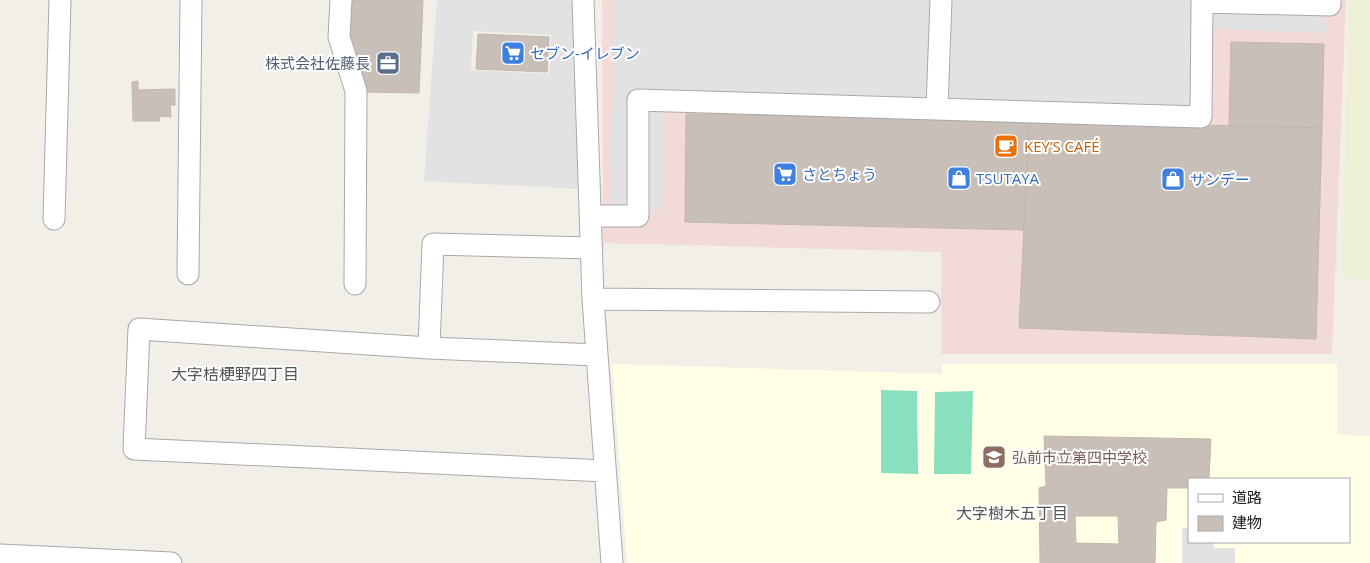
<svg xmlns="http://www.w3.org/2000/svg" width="1370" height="563" font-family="'Open Sans','Noto Sans JP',sans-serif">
	<rect width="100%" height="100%" fill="#f2efe9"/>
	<path fill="#f2dad9" d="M602,0H1346L1332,354H941V252L603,243Z"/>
	<path fill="#ffffe5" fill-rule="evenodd" d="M612,364L942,374V364H1337V435L1370,436V563H627ZM1189,479H1349V542H1189Z"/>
	<path fill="#eef0d5" d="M1348,0H1370V280L1342,277Z"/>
	<path fill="#88e0be" d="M881,390L917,391L918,474L881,473Z
		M973,391L971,474H934L935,392Z"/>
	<path fill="#e2e2e2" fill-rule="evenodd" d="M437,0H570L572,2L579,189L424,181ZM473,31L551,35L549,74L471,70Z
		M614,0H1322L1327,33L1213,29L1211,124L666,110L662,210L611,209Z
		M1182,528H1189V542H1214V548H1235V563H1182Z"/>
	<path fill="#c7bfb8" stroke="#c4b6ab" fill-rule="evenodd" d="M351,0H423L419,93L364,92L347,34Z
		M478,34L549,37L547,72L476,69Z
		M1231,42L1324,44L1322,128L1229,126Z
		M138,81V90L175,89V105H170L171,117L160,116L159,121H133L132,82Z
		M686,114L1029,121L1024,230L685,222Z
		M1029,121L1322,128L1316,339L1019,328Z
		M1044,436L1211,439L1209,479H1189V488H1167L1166,520L1156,522L1155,563H1040L1039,488L1046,486ZM1075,516H1118L1119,544L1076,543Z"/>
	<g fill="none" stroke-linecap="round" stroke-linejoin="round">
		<g stroke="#a9a9a9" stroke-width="23">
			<path id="minor" d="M341,0L339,37L356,91L355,284
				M583,0L593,299L612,563
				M937,108L941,0
				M590,216H638V100L1201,117L1202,2L1330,5V0
				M54,219L60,0
				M188,274L191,0
				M593,299L929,302
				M429,348L433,244L592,248
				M597,355L429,348L139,329L134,449L605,471
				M0,555L171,563"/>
		</g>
		<use href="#minor" stroke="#fff" stroke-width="21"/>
	</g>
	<defs>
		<g id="supermarket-square" transform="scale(1.25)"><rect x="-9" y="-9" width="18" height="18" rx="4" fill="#3f7fe0" stroke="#fff"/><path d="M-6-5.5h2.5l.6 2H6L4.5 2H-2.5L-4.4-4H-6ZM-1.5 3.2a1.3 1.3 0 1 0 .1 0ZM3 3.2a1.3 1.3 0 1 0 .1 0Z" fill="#fff"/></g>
		<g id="office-square" transform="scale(1.25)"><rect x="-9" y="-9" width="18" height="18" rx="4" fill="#5c6f8a" stroke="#fff"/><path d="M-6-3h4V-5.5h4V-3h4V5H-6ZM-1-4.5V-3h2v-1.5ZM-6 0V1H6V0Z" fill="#fff"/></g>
		<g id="cafe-square" transform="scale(1.25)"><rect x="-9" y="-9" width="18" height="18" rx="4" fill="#e8710a" stroke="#fff"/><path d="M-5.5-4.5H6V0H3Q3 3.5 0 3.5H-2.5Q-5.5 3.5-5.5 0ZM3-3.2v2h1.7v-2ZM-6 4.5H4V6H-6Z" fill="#fff"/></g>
		<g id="shop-square" transform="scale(1.25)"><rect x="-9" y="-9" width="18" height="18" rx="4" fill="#3f7fe0" stroke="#fff"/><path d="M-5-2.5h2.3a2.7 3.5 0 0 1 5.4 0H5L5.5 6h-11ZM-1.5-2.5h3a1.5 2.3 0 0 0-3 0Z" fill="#fff"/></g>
		<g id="school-square" transform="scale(1.25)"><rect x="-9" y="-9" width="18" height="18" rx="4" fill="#8d6e63" stroke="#fff"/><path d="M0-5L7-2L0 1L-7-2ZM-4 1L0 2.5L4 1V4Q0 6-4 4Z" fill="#fff"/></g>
	</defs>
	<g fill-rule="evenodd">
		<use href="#supermarket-square" x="513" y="53"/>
		<use href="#office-square" x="388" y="63"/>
		<use href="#cafe-square" x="1006" y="146"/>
		<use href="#supermarket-square" x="785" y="174"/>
		<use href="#shop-square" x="959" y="178"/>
		<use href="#shop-square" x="1173" y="179"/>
		<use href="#school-square" x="994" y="457"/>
	</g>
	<g text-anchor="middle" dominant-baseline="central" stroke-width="4" stroke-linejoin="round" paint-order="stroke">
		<g font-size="15" fill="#366cbe" stroke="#fff" text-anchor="start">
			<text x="530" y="53">セブン-イレブン</text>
			<text x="802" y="174">さとちょう</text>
			<text x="976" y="178">TSUTAYA</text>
			<text x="1190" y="179">サンデー</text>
		</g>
		<g font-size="15" fill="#4e5e75" stroke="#fff" text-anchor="end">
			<text x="370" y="63">株式会社佐藤長</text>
		</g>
		<g font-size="15" fill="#c56008" stroke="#fff" text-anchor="start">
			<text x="1024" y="146">KEY’S CAFÉ</text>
		</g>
		<g font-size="15" fill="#785e54" stroke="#fff" text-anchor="start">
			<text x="1012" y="457">弘前市立第四中学校</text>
		</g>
		<g font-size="16" fill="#555" stroke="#fff">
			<text x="235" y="374">大字桔梗野四丁目</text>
			<text x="1012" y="513">大字樹木五丁目</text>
		</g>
	</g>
	<rect x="1188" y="478" width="162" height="65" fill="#ffffff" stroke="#a7a7a7"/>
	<rect x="1198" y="494" width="25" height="8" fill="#ffffff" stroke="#a7a7a7"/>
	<text x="1232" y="503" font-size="15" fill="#222222">道路</text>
	<rect x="1198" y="516" width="25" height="15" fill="#c7bfb8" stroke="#a7a7a7"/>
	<text x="1232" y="528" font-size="15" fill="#222222">建物</text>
</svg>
